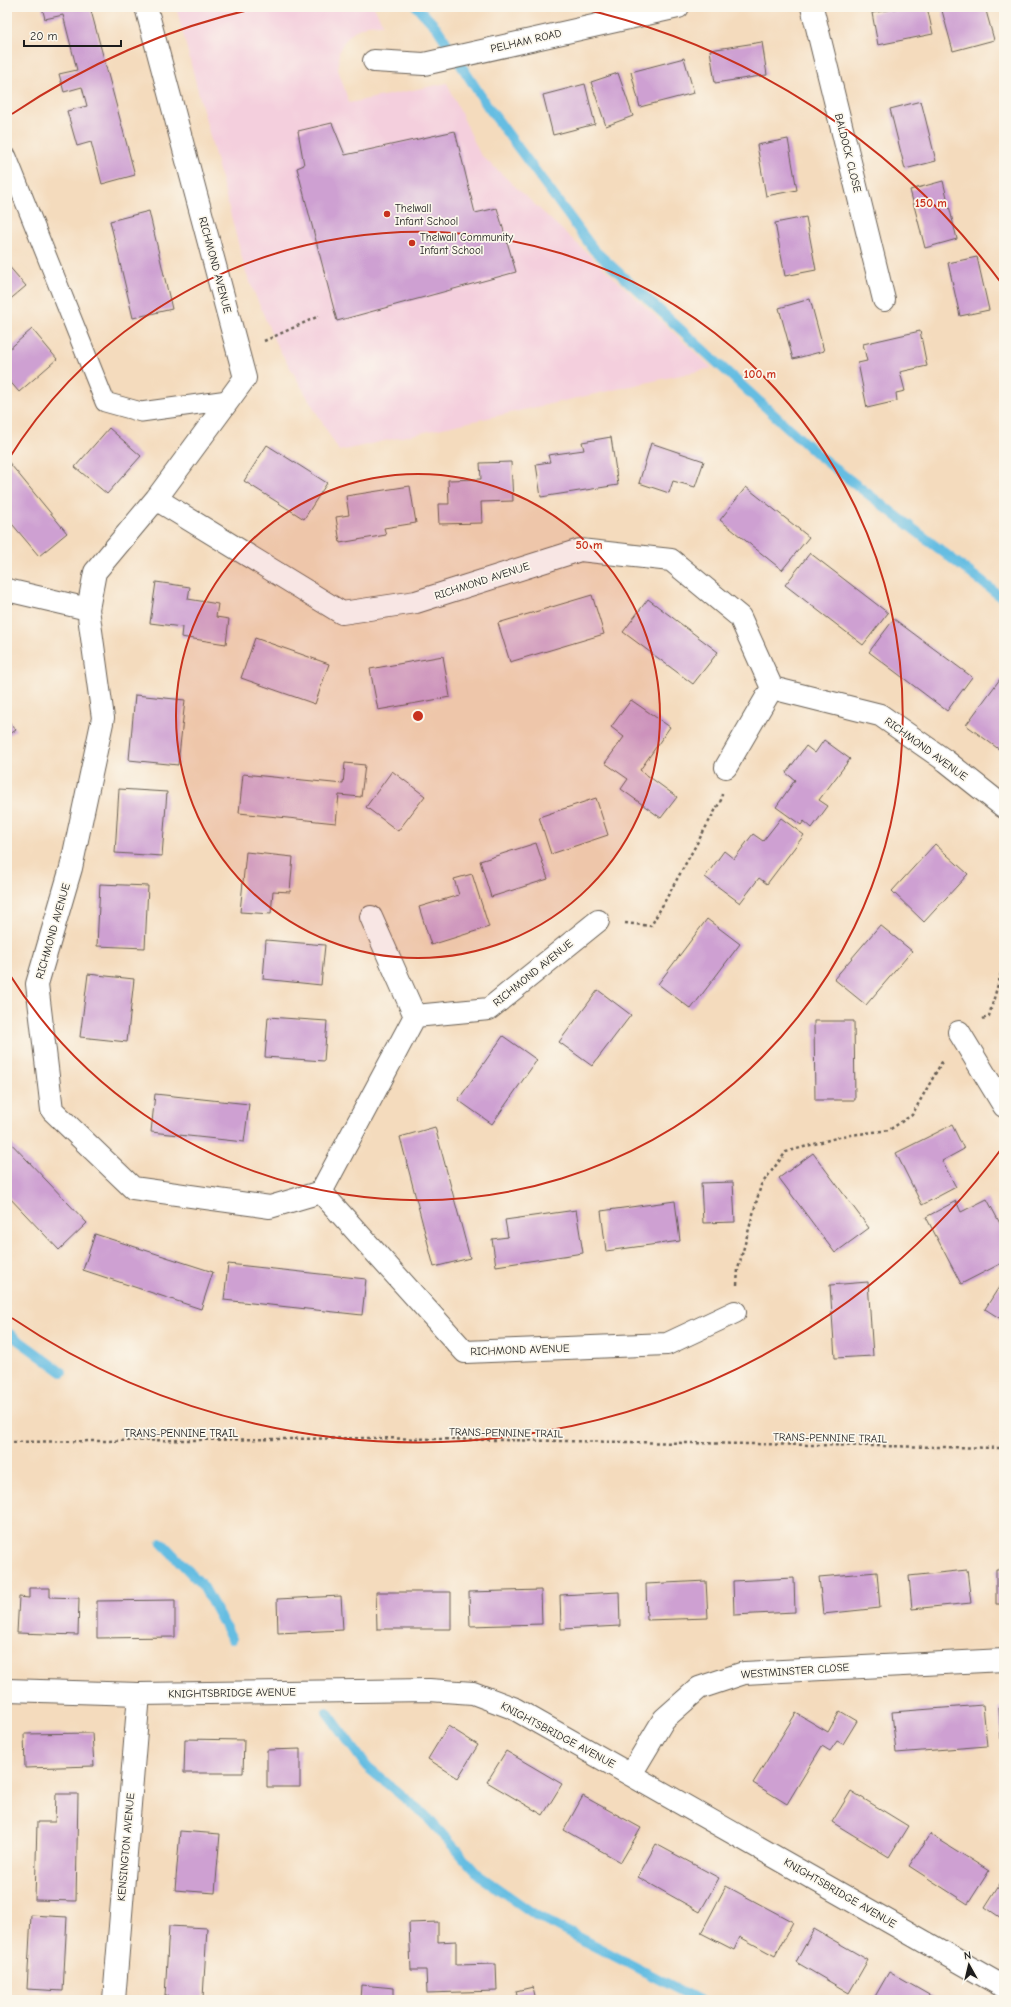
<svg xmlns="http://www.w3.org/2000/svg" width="1011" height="2007" font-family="'Comic Neue',sans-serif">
	<rect width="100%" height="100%" fill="#fbf7ec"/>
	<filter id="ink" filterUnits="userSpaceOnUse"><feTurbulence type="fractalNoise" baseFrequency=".025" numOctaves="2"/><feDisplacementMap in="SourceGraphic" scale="8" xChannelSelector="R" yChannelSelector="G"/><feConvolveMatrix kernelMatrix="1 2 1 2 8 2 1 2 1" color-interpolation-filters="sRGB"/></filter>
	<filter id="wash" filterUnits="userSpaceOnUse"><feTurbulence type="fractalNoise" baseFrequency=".012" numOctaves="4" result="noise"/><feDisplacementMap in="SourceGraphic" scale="16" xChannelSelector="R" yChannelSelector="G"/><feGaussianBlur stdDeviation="0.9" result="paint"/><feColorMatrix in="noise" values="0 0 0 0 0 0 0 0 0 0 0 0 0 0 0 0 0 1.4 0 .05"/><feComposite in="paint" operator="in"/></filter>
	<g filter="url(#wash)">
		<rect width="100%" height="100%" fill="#f4dbbd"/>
		<path fill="#f4cfdd" d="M176,7H374L383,24L367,25L354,31L343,43L339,52L338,69L349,103L447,83L480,154L712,368L339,451L275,342L246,273Z"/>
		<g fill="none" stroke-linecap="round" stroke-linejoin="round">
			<path stroke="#65bde2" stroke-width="10" d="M417,7L437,28L488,107L594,250L819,456L1004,599
				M7,1332L62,1372
				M162,1543L203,1586L232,1639
				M327,1712L367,1767L425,1815L480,1876L537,1916L699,2000"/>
		</g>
		<g id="blocks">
			<path fill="#cea0d2" d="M42,7H90L135,175L102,184L91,142L77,146L67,111L87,106L82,87L64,92L59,74L77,70L63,15L45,19Z
				M904,7H927L933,34L878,45L872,13Z
				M941,7H985L994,40L953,51Z
				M762,42L767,75L715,83L710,50Z
				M684,58L694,93L640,107L631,72Z
				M618,73L633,116L606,126L591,82Z
				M585,84L595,124L553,135L543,95Z
				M921,101L936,161L905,169L890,109Z
				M332,123L345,155L455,131L475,213L497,208L516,272L337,321L297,168L304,165L298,131Z
				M788,139L797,190L766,196L757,145Z
				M943,181L957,239L925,248L910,190Z
				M149,211L172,309L133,318L110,221Z
				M806,217L816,270L785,276L775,223Z
				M977,257L989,310L960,316L948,263Z
				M7,264L26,286L7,302Z
				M810,299L824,351L793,359L779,308Z
				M32,329L57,359L19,392L7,378V351Z
				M920,331L927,366L900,372L905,391L896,393L897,401L867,408L858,363L867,361L863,344Z
				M109,428L141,456L107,494L75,467Z
				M611,437L618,485L541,497L536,464L550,462L548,455L584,450L582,442Z
				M651,443L704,461L695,487L673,481L669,493L639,483Z
				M267,445L327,483L304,519L244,481Z
				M7,460L67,533L39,556L7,518Z
				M511,462L513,501L481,502L482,523L439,524L438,504H449L448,480L481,479L480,463Z
				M410,486L416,523L384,528L386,535L340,543L336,517L349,515L346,496Z
				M746,487L809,537L782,570L720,520Z
				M810,553L888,613L863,645L785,585Z
				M156,582L190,587L188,599L218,604L216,617L229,619L226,644L181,637L182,627L150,623Z
				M592,595L604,634L510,662L498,623Z
				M648,599L718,652L693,684L623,632Z
				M894,619L972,677L947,711L869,652Z
				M255,638L329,664L315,704L241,678Z
				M443,656L450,697L378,710L370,669Z
				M1000,679L1004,682V753L966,725Z
				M135,695L185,700L178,765L129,760Z
				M631,700L670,727L640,770L677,797L661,818L621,789L628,779L605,763L624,737L611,727Z
				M7,719L16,730L7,736Z
				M824,740L850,759L819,800L828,806L812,828L804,821L801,825L776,807L795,780L786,773L806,746L815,753Z
				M345,763L365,765L361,797L339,795L336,823L239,813L243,774L343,784Z
				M392,771L425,796L398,831L366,807Z
				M119,789L167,792L162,856L115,853Z
				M596,798L608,835L551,854L539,817Z
				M781,818L804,835L767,884L759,878L740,903L705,877L724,851L734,859L753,834L763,841Z
				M536,843L548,879L491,897L480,861Z
				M935,844L968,874L924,922L892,891Z
				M246,852L293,857L290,892L273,891L271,914L240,912Z
				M472,874L489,927L431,945L419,907L459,895L454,879Z
				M100,884L148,886L145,948L97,946Z
				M707,919L740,944L691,1009L658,984Z
				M880,925L912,951L866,1005L834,979Z
				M266,940L325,945L321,985L263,979Z
				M88,974L134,979L127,1042L80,1037Z
				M598,990L631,1015L592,1066L559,1042Z
				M268,1017L327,1021L324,1061L265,1057Z
				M814,1021H854L855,1100H815Z
				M503,1036L537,1060L492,1124L458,1100Z
				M155,1094L249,1104L244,1142L151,1132Z
				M952,1125L964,1149L942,1161L956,1187L922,1205L896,1153Z
				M435,1127L470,1258L434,1267L400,1137Z
				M7,1139L87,1223L59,1250L7,1195Z
				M813,1153L869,1228L835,1253L779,1178Z
				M733,1182L735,1222L703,1223L701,1183Z
				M987,1199L1004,1231V1262L961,1284L926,1217L956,1201L961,1212Z
				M675,1201L680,1241L606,1251L601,1211Z
				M576,1210L583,1253L496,1266L492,1239L508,1237L505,1220Z
				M95,1234L213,1272L201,1309L83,1270Z
				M228,1264L366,1279L362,1315L224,1300Z
				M868,1282L873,1356L835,1358L830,1285Z
				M999,1287L1004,1290V1321L985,1309Z
				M996,1569H1004V1604H996Z
				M967,1570L971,1603L912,1609L909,1576Z
				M877,1572L880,1608L823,1614L819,1577Z
				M794,1578L795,1612L734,1615L733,1581Z
				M706,1581L708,1618L647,1620L646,1584Z
				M29,1588H50V1597L79,1598L78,1635L17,1633L19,1597L29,1598Z
				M541,1590L542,1624L470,1626L469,1592Z
				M376,1592H451V1629H377Z
				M619,1592L620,1626L561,1629L560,1595Z
				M341,1596L343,1630L278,1633L277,1599Z
				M175,1600V1637L97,1638V1601Z
				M983,1705L987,1746L896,1753L892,1712Z
				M999,1707H1004V1742H1001Z
				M840,1711L857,1721L843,1744L837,1741L830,1751L822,1746L787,1804L753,1783L796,1713L828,1732Z
				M448,1726L478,1745L458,1778L428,1759Z
				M92,1733L94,1766L25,1768L24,1734Z
				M185,1739L244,1740L243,1773H184Z
				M300,1749V1787H267V1750Z
				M506,1751L562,1784L543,1815L487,1782Z
				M851,1791L908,1826L889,1857L832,1822Z
				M56,1794H78L76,1901L35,1900L37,1822H55Z
				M583,1796L641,1828L621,1862L564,1830Z
				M180,1831L220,1834L215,1893L175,1890Z
				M930,1834L989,1871L968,1904L909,1866Z
				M656,1844L719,1878L700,1912L638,1877Z
				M1004,1877V1920L985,1907Z
				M726,1886L793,1922L775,1956L740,1937L734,1950L701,1933Z
				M31,1915L67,1917L63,1991L27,1989Z
				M438,1922V1942L456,1941V1965L496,1964L497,1991L427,1993L426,1970H411L409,1923Z
				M169,1926L207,1928L203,1998L165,1996Z
				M814,1929L868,1960L849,1993L796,1962Z
				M889,1972L938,2000H873Z
				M361,1985L394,1988V2000H360Z
				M533,1987L536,2000H518L516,1991Z"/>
		</g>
	</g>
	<g filter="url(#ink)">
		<use href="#blocks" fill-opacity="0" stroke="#685f54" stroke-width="1"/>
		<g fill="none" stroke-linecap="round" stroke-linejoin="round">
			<g stroke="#685f54" stroke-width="21">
				<path id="service" d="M7,157L105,402L141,412L228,400"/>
			</g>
			<g stroke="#685f54" stroke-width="24">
				<path id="minor" d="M146,7L245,378L156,499L95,572L88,609L103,718L71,868L37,984L52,1110L133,1188L270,1207L321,1192L465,1352L667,1344L735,1312
					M812,7L884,300
					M374,61L424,64L678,7
					M156,499L342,613L416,602L580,550L671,560L740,617L772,688L726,767
					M7,590L88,609
					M772,688L880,715L946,761L1004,807
					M371,917L415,1016L489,1009L598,921
					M959,1032L1004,1106
					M321,1192L415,1016
					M7,1690L139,1694L429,1690L473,1693L513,1708L1004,1987
					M631,1774L664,1719L699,1688L744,1673L1004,1660
					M114,2000L139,1694"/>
			</g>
			<path stroke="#685f54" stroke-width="2.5" stroke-dasharray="3 3" stroke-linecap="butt" d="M264,341L319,316
				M625,923L651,926L721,800L722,794
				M983,1019L989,1016L1004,963
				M737,1285L738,1269L761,1185L786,1152L843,1136L889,1130L912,1115L943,1060
				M7,1442L372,1438L1004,1448"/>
			<use href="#service" stroke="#fff" stroke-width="19"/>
			<use href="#minor" stroke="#fff" stroke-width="22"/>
		</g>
	</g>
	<circle cx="418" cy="716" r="242" fill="#c8321e" fill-opacity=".12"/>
	<g fill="none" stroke="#c8321e" stroke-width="2">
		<circle cx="418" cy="716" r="242"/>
		<path d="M8 460A484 484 0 1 1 8 972"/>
		<path d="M1002 1148A726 726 0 0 1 12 1318M12 114A726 726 0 0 1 261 7M575 7A726 726 0 0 1 1002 284"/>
	</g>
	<g fill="#c8321e" stroke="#fbf7ec" stroke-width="1.5">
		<circle cx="387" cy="214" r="4"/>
		<circle cx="412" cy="243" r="4"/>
	</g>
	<g text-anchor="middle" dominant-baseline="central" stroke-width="3.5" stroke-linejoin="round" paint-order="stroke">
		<g font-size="11" fill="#1c1c1c" stroke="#fbf7ec">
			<text transform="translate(526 41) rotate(-13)">PELHAM ROAD</text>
			<text transform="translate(848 153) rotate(76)">BALDOCK CLOSE</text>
			<text transform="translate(215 265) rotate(75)">RICHMOND AVENUE</text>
			<text transform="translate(482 581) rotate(-18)">RICHMOND AVENUE</text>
			<text transform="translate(926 749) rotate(36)">RICHMOND AVENUE</text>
			<text transform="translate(53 931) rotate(-74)">RICHMOND AVENUE</text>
			<text transform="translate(533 973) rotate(-39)">RICHMOND AVENUE</text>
			<text transform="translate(520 1350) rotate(-2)">RICHMOND AVENUE</text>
			<text x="181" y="1433">TRANS-PENNINE TRAIL</text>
			<text transform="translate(506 1433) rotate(1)">TRANS-PENNINE TRAIL</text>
			<text transform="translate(830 1438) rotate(1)">TRANS-PENNINE TRAIL</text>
			<text transform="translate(795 1671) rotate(-4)">WESTMINSTER CLOSE</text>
			<text transform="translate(232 1693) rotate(-1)">KNIGHTSBRIDGE AVENUE</text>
			<text transform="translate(558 1735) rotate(28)">KNIGHTSBRIDGE AVENUE</text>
			<text transform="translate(126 1847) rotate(-85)">KENSINGTON AVENUE</text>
			<text transform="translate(840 1893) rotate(30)">KNIGHTSBRIDGE AVENUE</text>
		</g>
		<g font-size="11" fill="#1c1c1c" stroke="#fbf7ec" text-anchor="start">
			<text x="395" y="208">Thelwall<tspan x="395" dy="13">Infant School</tspan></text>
			<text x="420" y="237">Thelwall Community<tspan x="420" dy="13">Infant School</tspan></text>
		</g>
	</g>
	<circle cx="418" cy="716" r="6" fill="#c8321e" stroke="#fbf7ec" stroke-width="2"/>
	<g font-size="12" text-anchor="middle" font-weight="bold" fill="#c8321e" stroke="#fbf7ec" stroke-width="3.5" stroke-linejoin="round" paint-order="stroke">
		<text x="931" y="207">150 m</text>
		<text x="760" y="378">100 m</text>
		<text x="589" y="549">50 m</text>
	</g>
	<rect width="1011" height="2007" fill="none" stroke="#fbf7ec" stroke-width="24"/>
	<g transform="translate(969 1965) rotate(352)" stroke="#fbf7ec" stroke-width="3" paint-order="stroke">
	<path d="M0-3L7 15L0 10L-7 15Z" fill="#1c1c1c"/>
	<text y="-6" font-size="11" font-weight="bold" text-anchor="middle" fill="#1c1c1c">N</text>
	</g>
	<path d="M24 40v6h97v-6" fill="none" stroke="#1c1c1c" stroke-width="2"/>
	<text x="30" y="40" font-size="12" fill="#1c1c1c" stroke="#fbf7ec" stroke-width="3" paint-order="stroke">20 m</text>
</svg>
